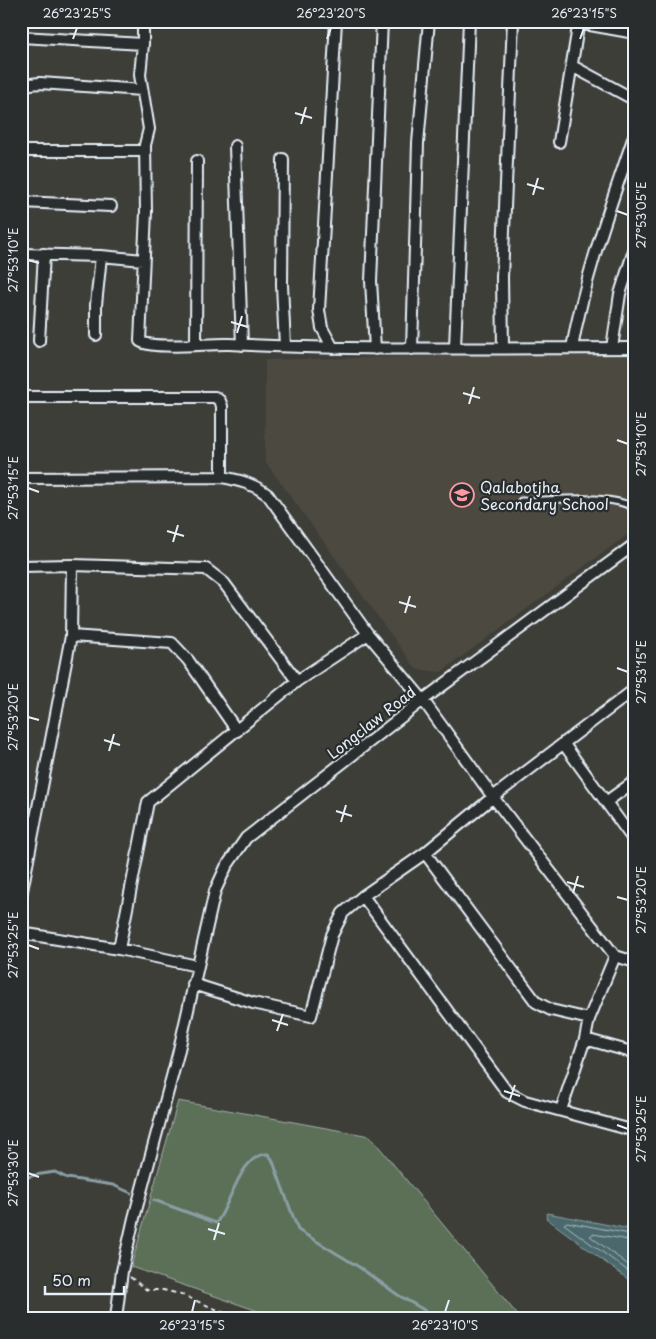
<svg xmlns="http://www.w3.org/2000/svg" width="656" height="1339" font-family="'Playpen Sans',sans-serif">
	<rect width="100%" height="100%" fill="#3e3e39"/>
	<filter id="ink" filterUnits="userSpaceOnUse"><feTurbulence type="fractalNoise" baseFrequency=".02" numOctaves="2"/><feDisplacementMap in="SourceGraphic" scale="10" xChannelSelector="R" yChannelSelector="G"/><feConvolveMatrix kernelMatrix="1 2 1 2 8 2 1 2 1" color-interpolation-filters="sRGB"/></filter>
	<g filter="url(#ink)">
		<path fill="#4c4941" d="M635,352V529L441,672L416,669L265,461V360Z"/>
		<path fill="#5c6f59" stroke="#a2b0a8" d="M178,1101L370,1136L520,1318H278L131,1267Z"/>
		<path fill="#4b696d" stroke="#8a9fa5" d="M547,1213L635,1230V1281L629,1280L546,1218Z"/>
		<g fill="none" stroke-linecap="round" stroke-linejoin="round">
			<path stroke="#a9bbc0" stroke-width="1" d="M635,1235L567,1222L564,1224L635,1276
				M635,1241L593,1234L590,1236L635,1270"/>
			<path stroke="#8a9fa5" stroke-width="3" d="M21,1179L35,1175L55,1172L67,1178L113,1185L131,1193
				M154,1200L216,1223C230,1207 240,1153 268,1154L272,1159L298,1230L359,1267L398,1295L438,1318"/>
			<g stroke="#e8f1f8" stroke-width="9">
				<path id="service" d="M521,501C547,501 615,492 635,509"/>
			</g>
			<g stroke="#e8f1f8" stroke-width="14">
				<path id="minor" d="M143,21V44L140,75L149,129L145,145L146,212L140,341C151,350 211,343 229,344C364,351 500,348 635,348
					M579,23L635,33
					M21,37L143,44
					M572,66L635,100
					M21,85L40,83L142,90
					M559,142L579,21
					M235,146L242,345
					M21,151H145
					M283,159L282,285L285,346
					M21,202L111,206
					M21,254L101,256L143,260
					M96,335V305L101,256
					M39,341L44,254
					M196,344L197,161
					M455,347L469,21
					M333,348L322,328L319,310L336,21
					M503,348L502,277L513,21
					M572,348C585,275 611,204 635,133
					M612,348L620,294L635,247
					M375,349L371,281L382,21
					M412,349L418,143L429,21
					M21,397H215L220,401L222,406V477
					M21,478L222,477C239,480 254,484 268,495L368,634L423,700L493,797L615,956L635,962
					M21,566L72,565L206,569L224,583L297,681
					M71,636L172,643L188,660L237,731
					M563,743L635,842
					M606,802L635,781
					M425,853L536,1002L551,1010L589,1019L615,956
					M21,896L71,636L72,565
					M363,896L507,1092L525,1101L635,1131
					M21,933L119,949L197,966
					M119,949L148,802L297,681L368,634
					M193,984L253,1003L311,1016L332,935L343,913L363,896L425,853L493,797L635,689
					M585,1039L635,1053
					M561,1110L585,1039L589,1019
					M116,1318L122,1271L134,1218L178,1054L215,891L226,867L246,838L423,700L635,544"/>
			</g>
			<path stroke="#e8f1f8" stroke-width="2" stroke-dasharray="5 4" stroke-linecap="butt" d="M130,1277L147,1290H163L180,1294L237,1318"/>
			<use href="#service" stroke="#2a2d2e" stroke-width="5"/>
			<use href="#minor" stroke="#2a2d2e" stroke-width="10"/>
		</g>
	</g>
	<path fill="none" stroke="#e8f1f8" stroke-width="2" d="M73,39L77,28M327,39L331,28M580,39L584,28M295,113L312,118M301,124L306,107M527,184L544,189M533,195L538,178M617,211L628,215M28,260L39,263M231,322L248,327M237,333L242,316M463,393L480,398M469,404L474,387M617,440L628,444M28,488L39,492M167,531L184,536M173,542L178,525M399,602L416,607M405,613L410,596M617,668L628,672M28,717L39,720M104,740L120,745M109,751L114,734M336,811L352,816M341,822L346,805M567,882L584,887M573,893L578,876M617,897L628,900M28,945L39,949M272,1020L288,1025M277,1031L283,1014M504,1091L520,1096M509,1102L515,1085M617,1125L628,1129M28,1173L39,1177M208,1229L225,1234M214,1240L219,1223M192,1312L195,1300M445,1312L449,1300"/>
	<defs>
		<g id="school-ring" transform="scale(1.25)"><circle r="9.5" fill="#2a2d2e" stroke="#ff9aa2" stroke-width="1.5"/><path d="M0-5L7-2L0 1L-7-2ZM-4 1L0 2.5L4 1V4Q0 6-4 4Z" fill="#ff9aa2"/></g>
	</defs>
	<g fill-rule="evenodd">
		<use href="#school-ring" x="462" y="495"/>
	</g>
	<g text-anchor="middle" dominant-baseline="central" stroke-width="4.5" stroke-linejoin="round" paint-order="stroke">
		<g font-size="15" fill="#e8f1f8" stroke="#2a2d2e" text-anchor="start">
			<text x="480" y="486">Qalabotjha<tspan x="480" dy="17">Secondary School</tspan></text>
		</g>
		<g font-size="15" fill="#e8f1f8" stroke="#2a2d2e">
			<text transform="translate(371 722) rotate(-38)">Longclaw Road</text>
		</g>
	</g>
	<rect width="656" height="1339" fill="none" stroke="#2a2d2e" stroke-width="55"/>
	<path d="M45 1286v8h79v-8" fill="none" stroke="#e8f1f8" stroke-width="2.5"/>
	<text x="52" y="1286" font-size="15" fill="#e8f1f8" stroke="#2a2d2e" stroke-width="4" paint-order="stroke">50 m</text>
	<rect x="28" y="28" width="600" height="1284" fill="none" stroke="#e8f1f8" stroke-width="2"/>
	<g font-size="12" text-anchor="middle" fill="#e8f1f8">
		<text x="77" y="18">26°23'25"S</text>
		<text x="331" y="18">26°23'20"S</text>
		<text x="584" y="18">26°23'15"S</text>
		<text transform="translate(642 215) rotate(-90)" y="4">27°53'05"E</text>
		<text transform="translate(14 260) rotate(-90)" y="4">27°53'10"E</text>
		<text transform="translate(642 444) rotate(-90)" y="4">27°53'10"E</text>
		<text transform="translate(14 488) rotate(-90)" y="4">27°53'15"E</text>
		<text transform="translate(642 672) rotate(-90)" y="4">27°53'15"E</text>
		<text transform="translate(14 717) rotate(-90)" y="4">27°53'20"E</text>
		<text transform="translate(642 900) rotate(-90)" y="4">27°53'20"E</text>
		<text transform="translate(14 945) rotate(-90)" y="4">27°53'25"E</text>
		<text transform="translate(642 1129) rotate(-90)" y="4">27°53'25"E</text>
		<text transform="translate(14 1173) rotate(-90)" y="4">27°53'30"E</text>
		<text x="192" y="1330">26°23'15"S</text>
		<text x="445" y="1330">26°23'10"S</text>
	</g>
</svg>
